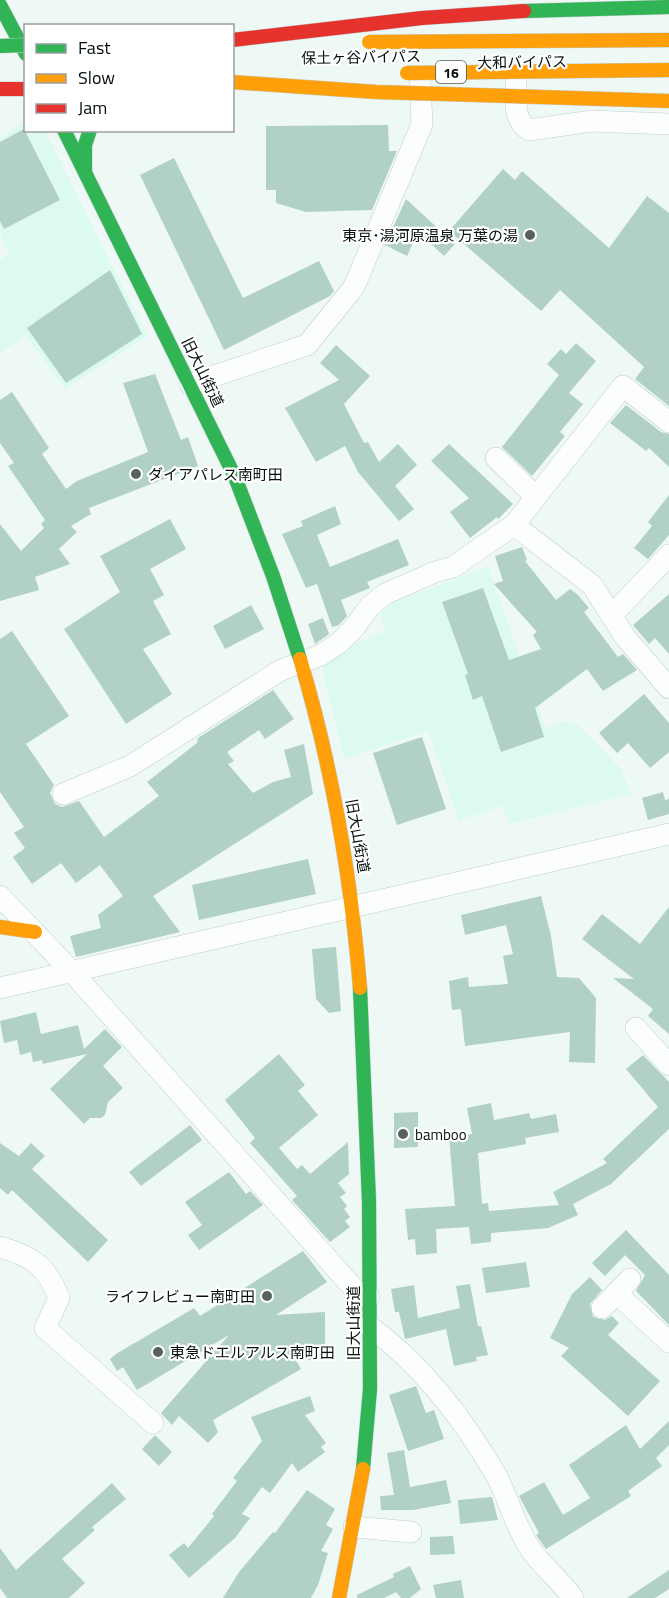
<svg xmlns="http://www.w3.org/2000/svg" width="669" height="1598" font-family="'Titillium Web','Noto Sans JP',sans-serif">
	<rect width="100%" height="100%" fill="#eef9f6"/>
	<path fill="#dcfaf0" d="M21,124H25L26,130L45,131L147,336L65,389L26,335L0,353V260L9,252L0,233V139Z
		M488,567L545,728L563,722L577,724L619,767L632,794L509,824L502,806L459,820L428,731L344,759L322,671L324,665L348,646L385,632L380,613L389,604Z"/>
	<path fill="#b1d0c8" d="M388,125L389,151H397L372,210L306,212L276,203V190H266V126Z
		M24,129L60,200L4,229L0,221V142Z
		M174,158L243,298L319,261L334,291L330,296L224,350L140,175Z
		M503,169L515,180L522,171L609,248L647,196L669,213V406L635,379L644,367L560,290L541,311L449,231Z
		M406,199L455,244L444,256L418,232L407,256L385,245Z
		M110,270L142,334L66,383L27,328Z
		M576,343L596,361L569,393L583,404L560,432L565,436L532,476L502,447L559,375L547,364L561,349L566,354Z
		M336,345L370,376L344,404L364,443L368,442L379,462L398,444L417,465L395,486L414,509L399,521L358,472L345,446L316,462L285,408L339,380L320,363Z
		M155,374L181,440L188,437L198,466L89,508L91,514L71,526L77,532L59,549L70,564L35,577L39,590L0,601V524L21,551L44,528L41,524L45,520L8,466L14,463L0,443V400L12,392L49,448L42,454L66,489L77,481L148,452L123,383Z
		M626,405L661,432L669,434V467L649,448L646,451L610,423Z
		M449,444L513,504L498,519L497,517L470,538L450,512L469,498L431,461Z
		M669,495V535L648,559L634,548L652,526L648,522Z
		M335,506L341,524L317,535L330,567L398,539L409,565L367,582L370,588L341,600L347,616L339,625L332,627L317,584L306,588L282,534L303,526L301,521Z
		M170,519L186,549L150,569L164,595L153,601L171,634L143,649L172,694L126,724L64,629L120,592L100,556Z
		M522,547L527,560L525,561L556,600L570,589L577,594L589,608L584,612L618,657L623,654L637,670L603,691L587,669L535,708L544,737L501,752L482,696L473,700L465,675L468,674L442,602L483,588L509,660L541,649L533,635L537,632L494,584L503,581L495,556Z
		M669,594V654L655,638L649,644L633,625Z
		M251,605L264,629L225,649L213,626Z
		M323,618L329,634L315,644L308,624Z
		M12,631L69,716L26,744L54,785L50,793L55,804L62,807L79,801L104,837L159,796L147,782L197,743L198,738L273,690L294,719L265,739L259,730L227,752L234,761L228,764L253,793L273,782L291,777L284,750L304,744L313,794L153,896L180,932L76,957L70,936L101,928L98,915L123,896L100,865L76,883L61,863L32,884L13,857L25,848L14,833L24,827L0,792V639Z
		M644,694L669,723V752L650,768L628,743L617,753L599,733Z
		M422,737L446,809L397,825L373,753Z
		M663,792L665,800L669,799V814L648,820L642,798Z
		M308,859L316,894L199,920L192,885Z
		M541,896L551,936L557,977L579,978L596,998L595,1063L569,1062L570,1032L465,1046L461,1009L452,1010L449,981L468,977L469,987L508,984L503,956L513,954L506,925L465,935L461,915Z
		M669,907V1034L648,1016L653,1009L613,978L634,979L582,939L602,914L640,944Z
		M336,947L341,1011L329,1013L316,999L312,949Z
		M36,1012L41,1034L78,1025L84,1049L105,1029L122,1047L103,1066L123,1088L108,1102L105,1115L101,1118H90L84,1124L50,1089L87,1054L43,1064L42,1060L33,1062L31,1052L20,1055L17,1040L4,1043L0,1021Z
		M279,1054L305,1085L298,1091L318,1115L279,1148L297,1169L302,1165L310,1174L348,1142L349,1174L338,1183L346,1193L340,1197L347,1206L344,1209L350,1217L345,1221L350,1227L330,1242L292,1200L297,1196L250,1143L255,1138L225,1100Z
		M643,1055L669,1082V1129L611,1184L573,1204L578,1215L548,1228L491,1233V1242L471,1244L469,1227L436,1229L437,1253L416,1255L415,1239L408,1240L405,1209L455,1206L449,1136L472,1134L467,1108L491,1103L494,1120L529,1113L531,1119L556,1114L559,1132L525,1138L526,1144L478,1153L482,1204L488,1203L489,1211L559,1205L553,1192L607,1163L603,1159L658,1107L626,1069Z
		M418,1112V1147L394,1148V1113Z
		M190,1125L202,1140L141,1186L129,1172Z
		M0,1143L19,1156L31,1143L45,1156L32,1169L108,1240L88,1262L12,1190L8,1195L0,1188Z
		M229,1172L246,1194L250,1191L263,1205L199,1250L188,1235L202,1225L185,1202Z
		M626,1230L669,1275V1325L636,1291L645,1275L625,1255L605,1276L592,1263Z
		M303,1251L327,1282L276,1315L325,1312V1360H296L301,1369L213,1420L218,1432L208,1443L179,1416L172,1425L161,1413L229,1335L137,1390L123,1367L117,1371L110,1359L116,1354L194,1308L200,1316Z
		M526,1262L530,1287L486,1293L482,1268Z
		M590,1277L602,1290L590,1304L593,1317L605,1320L612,1316L619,1323L608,1335L660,1381L628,1416L561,1356L569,1348L550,1338L572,1294Z
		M470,1284L478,1326H481L488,1355L476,1357L477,1361L454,1366L446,1329L405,1339L399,1312H395L391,1289L414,1285L418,1318L460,1308L456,1286Z
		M416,1386L426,1413L434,1410L444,1439L408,1451L389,1395Z
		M310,1396L315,1411L305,1415L326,1443L321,1447L325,1452L298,1472L292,1463L270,1493L262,1487L242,1514L250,1518L235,1538L189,1578L169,1555L184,1543L188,1548L214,1516L212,1514L237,1481L233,1478L262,1441L251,1417Z
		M669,1421V1445L656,1458L662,1466L628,1491L631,1496L546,1549L536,1535L539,1533L519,1496L544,1482L563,1515L590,1498L569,1465L626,1425L640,1449Z
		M155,1435L172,1452L159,1466L142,1449Z
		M404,1450L410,1487L446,1480L451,1503L413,1510H381L380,1496L394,1495L387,1453Z
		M112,1483L126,1499L92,1527L95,1530L62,1559L85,1583L69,1598H7L0,1588V1548L16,1570Z
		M307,1490L335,1509L326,1525L333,1529L321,1551L328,1553L318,1585L311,1598H223L239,1572L273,1532L275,1533Z
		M492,1497L498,1520L460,1524L458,1500Z
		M453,1536L455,1554L430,1555V1537Z
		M410,1566L421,1589L410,1598H401L396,1592L384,1598H357V1595L394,1577L393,1574Z
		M669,1570V1589L655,1598H627Z
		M461,1580L464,1598H436L433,1585Z"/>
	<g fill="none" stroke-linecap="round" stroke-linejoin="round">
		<g stroke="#c1cdc9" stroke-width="22">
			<path id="street" d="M516,84C516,101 513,120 529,130L592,121L669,124
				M190,384L307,345L354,287L422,124L420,82
				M496,458L536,497
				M514,525L592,585L625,637L669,688
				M612,615L669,555
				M63,794L130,766L281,670L321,655L339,643L354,628L370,606L385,594L435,572L453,567L514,525L623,386L669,422
				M0,896L72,972L356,1291L369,1297
				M0,988L669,834
				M636,1028L669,1065
				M0,1247C32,1256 47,1266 59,1298L45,1328L153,1423
				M616,1293L669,1342
				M602,1308L630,1279
				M369,1326C421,1364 464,1420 496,1475C509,1499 515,1527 531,1550C543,1567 561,1581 573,1598
				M354,1527L411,1532"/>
		</g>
		<g stroke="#c1cdc9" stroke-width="15">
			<path id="fast" d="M0,5L26,54
				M64,130L235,477L273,576L300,659
				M85,171V145L90,130
				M360,988L369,1201L370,1389L363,1469"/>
		</g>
		<g stroke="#c1cdc9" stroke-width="15">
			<path id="slow" d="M300,659C332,766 351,877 360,988
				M0,927L35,932
				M339,1598L363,1469"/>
		</g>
		<g stroke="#c1cdc9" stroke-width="15">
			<path id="jam" d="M0,89H26"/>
		</g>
		<use href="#street" stroke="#fcfefe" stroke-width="21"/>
		<use href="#fast" stroke="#30b455" stroke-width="14"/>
		<use href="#slow" stroke="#ff9f0a" stroke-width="14"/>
		<use href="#jam" stroke="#e5322d" stroke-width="14"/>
		<g stroke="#c1cdc9" stroke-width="15" stroke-linecap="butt">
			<path id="fast-bridge" d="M524,11L669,7
				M0,46L26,45"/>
		</g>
		<g stroke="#c1cdc9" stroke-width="15" stroke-linecap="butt">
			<path id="slow-bridge" d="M369,42L669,40
				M407,73L669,70
				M232,82L376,92L669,101"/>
		</g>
		<g stroke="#c1cdc9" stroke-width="15" stroke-linecap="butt">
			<path id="jam-bridge" d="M232,40L422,18L524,11"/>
		</g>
		<use href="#fast-bridge" stroke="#30b455" stroke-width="14"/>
		<use href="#slow-bridge" stroke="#ff9f0a" stroke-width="14"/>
		<use href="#jam-bridge" stroke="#e5322d" stroke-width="14"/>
	</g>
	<g fill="#57625f" stroke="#fff" stroke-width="2">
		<circle cx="530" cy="235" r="6"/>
		<circle cx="136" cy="474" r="6"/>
		<circle cx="403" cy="1134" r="6"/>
		<circle cx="267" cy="1296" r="6"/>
		<circle cx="158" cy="1352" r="6"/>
	</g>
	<g text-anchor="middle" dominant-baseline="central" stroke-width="4.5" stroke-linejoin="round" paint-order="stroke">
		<rect fill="#fff" stroke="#505856" stroke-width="1.5" x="436" y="61" width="30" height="22" rx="4.5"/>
		<g font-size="14" font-weight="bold" fill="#05100d">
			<text x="451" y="72">16</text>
		</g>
		<g font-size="15" fill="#05100d" stroke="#fff">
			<text transform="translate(361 57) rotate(-1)">保土ヶ谷バイパス</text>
			<text transform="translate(522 62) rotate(-1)">大和バイパス</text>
			<text transform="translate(203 372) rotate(64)">旧大山街道</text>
			<text transform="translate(358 836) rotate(80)">旧大山街道</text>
			<text transform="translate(353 1323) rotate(-90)">旧大山街道</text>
		</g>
		<g font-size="15" fill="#05100d" stroke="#fff" text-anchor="start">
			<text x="518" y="235" text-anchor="end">東京･湯河原温泉 万葉の湯</text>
			<text x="148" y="474">ダイアパレス南町田</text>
			<text x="415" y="1134">bamboo</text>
			<text x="255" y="1296" text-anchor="end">ライフレビュー南町田</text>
			<text x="170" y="1352">東急ドエルアルス南町田</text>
		</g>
	</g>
	<rect x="24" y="24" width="210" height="108" fill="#ffffff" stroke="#9b9f9e" stroke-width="1.5"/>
	<rect x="36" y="44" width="30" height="9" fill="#30b455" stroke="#9b9f9e" stroke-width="1.5"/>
	<text x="78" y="54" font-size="18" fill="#05100d">Fast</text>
	<rect x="36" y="74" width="30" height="9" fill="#ff9f0a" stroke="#9b9f9e" stroke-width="1.5"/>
	<text x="78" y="84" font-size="18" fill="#05100d">Slow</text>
	<rect x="36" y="104" width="30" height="9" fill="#e5322d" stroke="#9b9f9e" stroke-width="1.5"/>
	<text x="78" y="114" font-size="18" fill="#05100d">Jam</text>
</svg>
